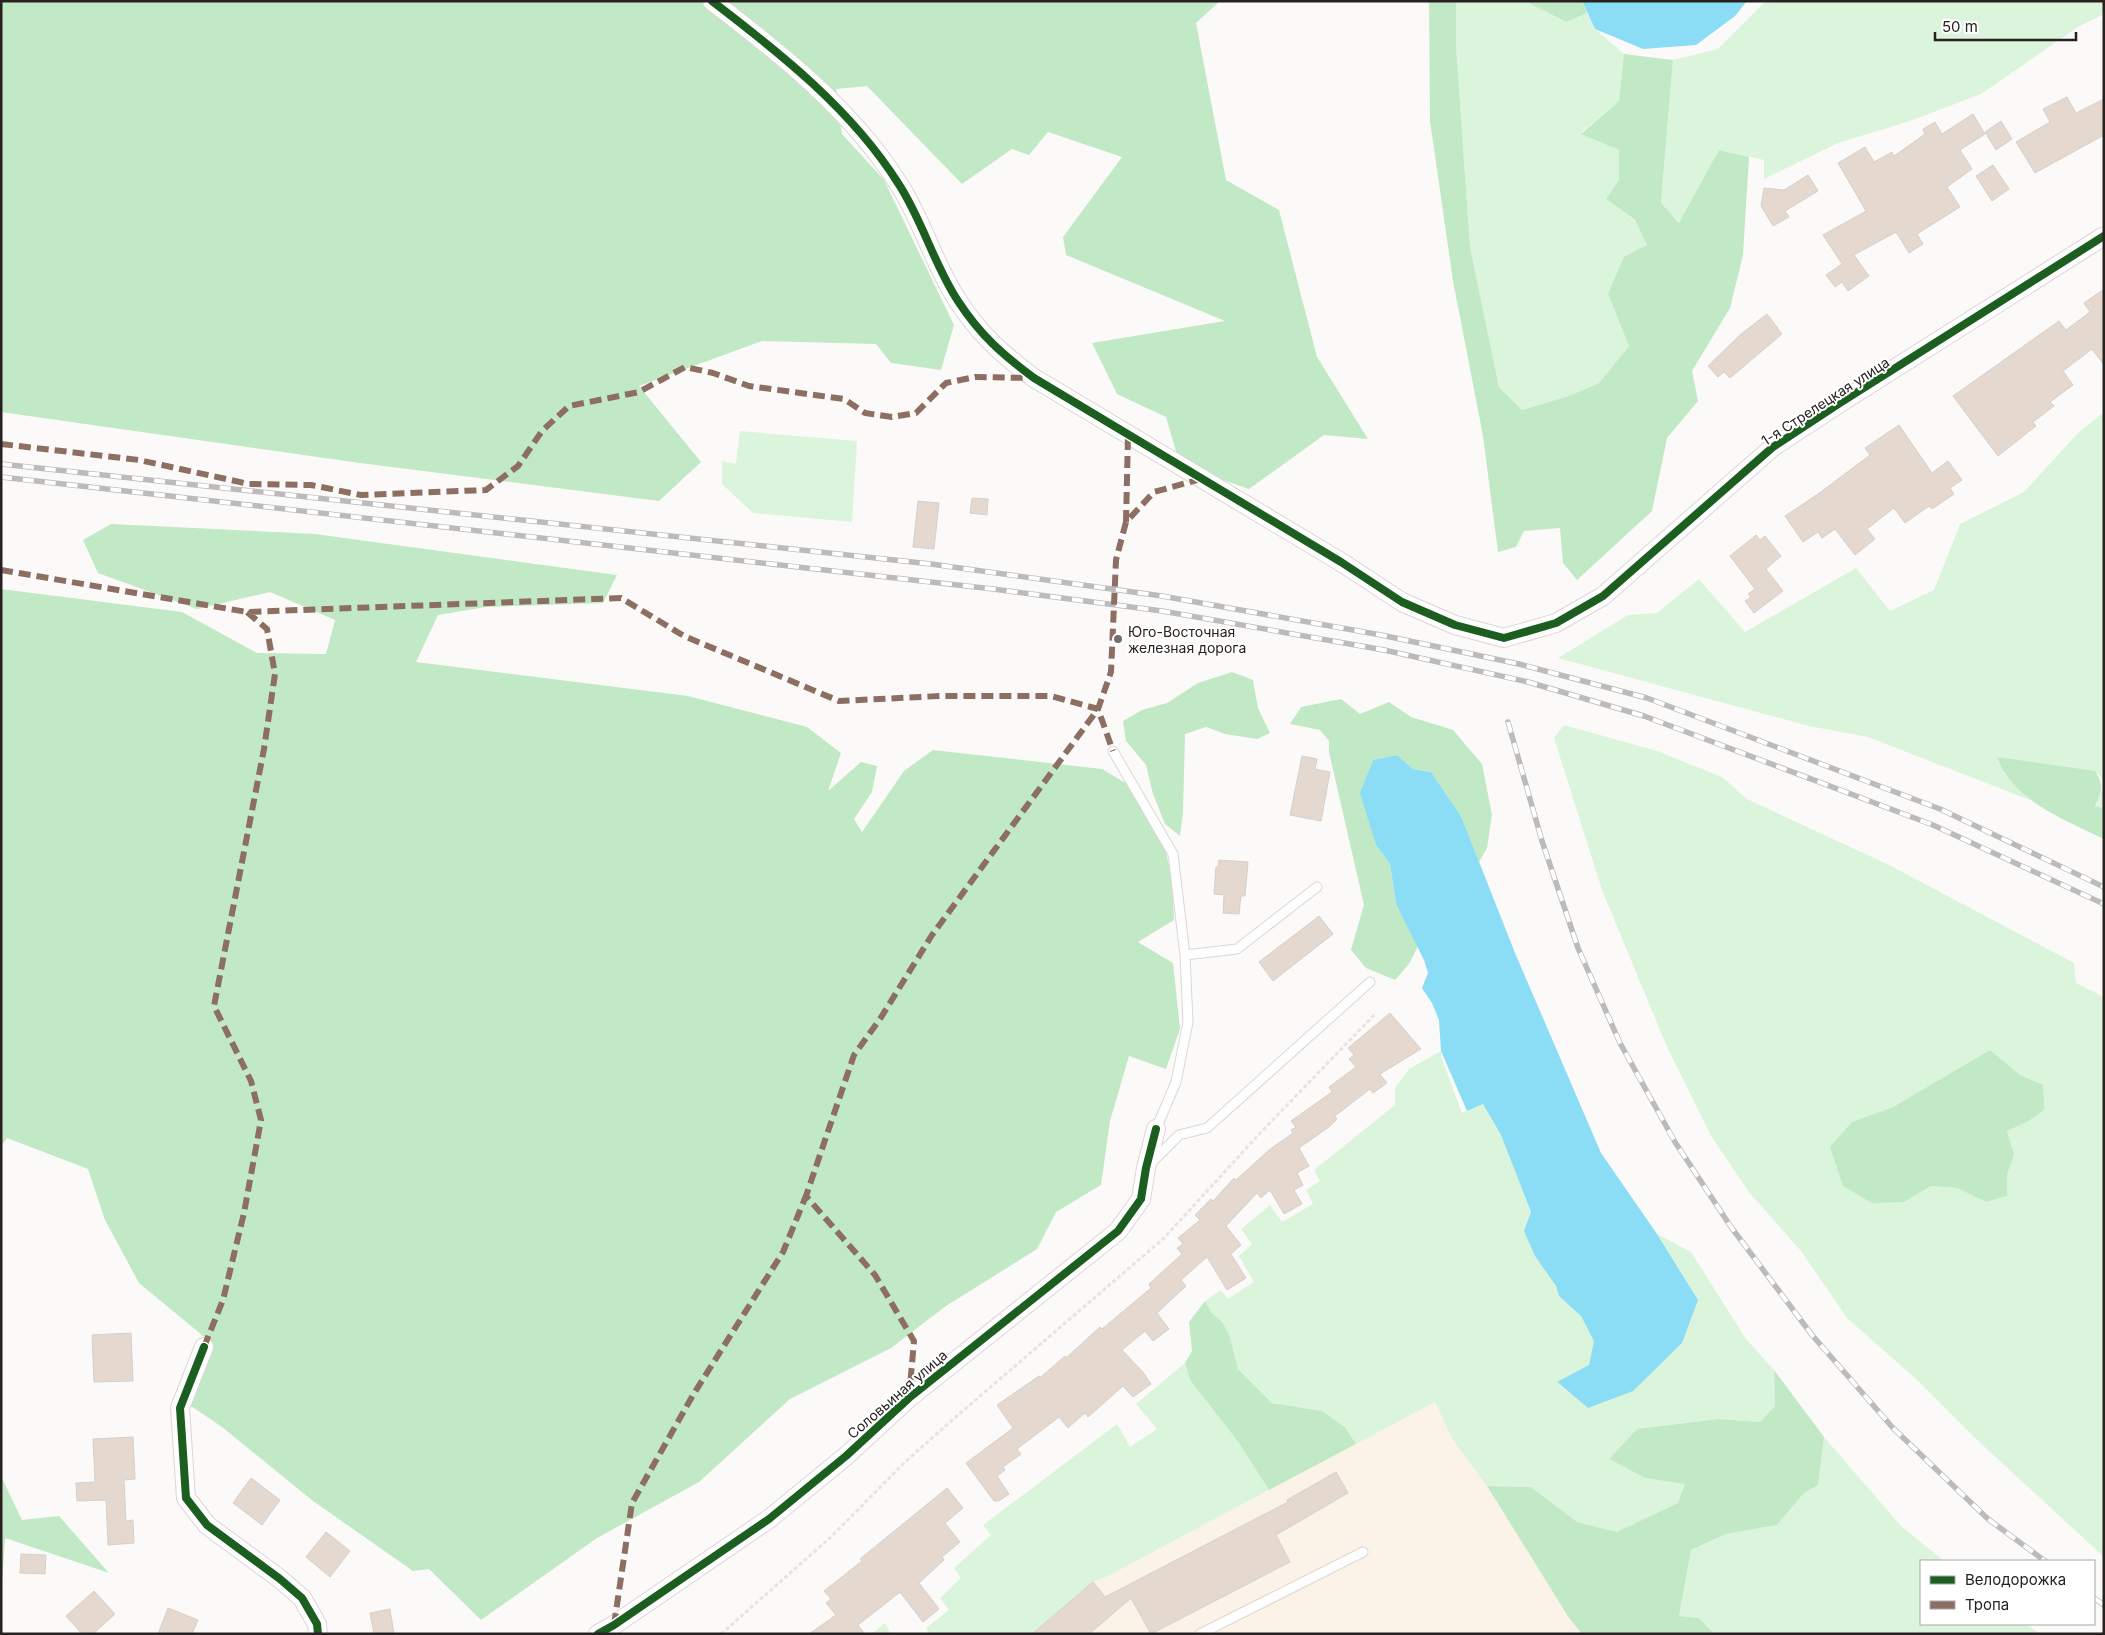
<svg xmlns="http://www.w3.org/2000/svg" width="2105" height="1635" font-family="Inter,sans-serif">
	<rect width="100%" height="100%" fill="#fcfaf8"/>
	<path fill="#fcf3e8" d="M1435,1402L1452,1439L1487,1486L1569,1618L1582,1634H1032L1093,1582L1108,1576Z"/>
	<path fill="#dbf4dc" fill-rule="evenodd" d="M1456,1H1530V4L1565,22L1587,13L1595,29L1624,54L1619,101L1581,133L1619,150V180L1606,199L1635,221L1647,245L1608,294L1629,346L1599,383L1569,396L1522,410L1499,387L1470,247L1456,45Z
		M1780,1H2104V14L2078,27L1981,94L1910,121L1838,143L1764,179V160L1719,150L1680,223L1661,204L1673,60L1718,49L1764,3Z
		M2104,412V781L2095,771L2003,772L2030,800L1868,737L1809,726L1558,658L1628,615L1657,613L1699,579L1745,632L1856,568L1890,611L1934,590L1960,524L2024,492L2077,434Z
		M740,431L857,441L852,522L753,513L722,484V461L736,464Z
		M1564,725L1657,751L1722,777L1747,799L1889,865L2074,963L2076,983L2104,997V1557L1975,1438L1916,1379L1847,1318L1801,1251L1749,1192L1711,1136L1667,1047L1602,890L1554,738ZM1990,1050L2020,1075L2043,1085L2027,1122L2007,1131L2014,1154L2007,1175V1196L1986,1202L1957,1188L1931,1186L1904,1202L1852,1122L1893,1107Z
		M2104,786V808H2095Z
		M1441,1051L1442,1059L1462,1113L1483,1104L1501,1135L1531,1212L1535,1256L1556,1286L1559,1296L1581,1316L1595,1341L1589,1365L1557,1383L1588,1408L1698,1300L1657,1234L1691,1252L1746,1339L1774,1370L1775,1406L1760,1422L1718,1419L1637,1429L1609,1459L1645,1478L1685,1483L1679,1503L1617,1532L1577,1522L1531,1487L1487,1486L1452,1439L1435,1402L1356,1444L1345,1427L1322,1411L1272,1403L1238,1369L1230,1337L1223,1323L1211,1312L1205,1301L1221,1290L1228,1299L1254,1282L1239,1256L1252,1244L1241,1229L1270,1205L1282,1222L1313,1204L1306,1190L1320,1181L1314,1170L1395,1105V1088L1409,1069Z
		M1185,1363L1190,1380L1239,1443L1269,1490L1108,1576L1093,1582L1032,1634H929L926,1628L949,1610L940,1598L961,1578L954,1568L991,1535L983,1525L1117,1424L1130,1447L1157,1429L1136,1404Z
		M1824,1437L1901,1526L1944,1561H1921V1624H2026L2040,1634H1715L1699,1618L1679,1616L1691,1550L1726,1534L1777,1525L1804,1493L1818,1485Z
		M885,1623L891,1634H872Z"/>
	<path fill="#c1e9c5" d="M1,1H1220L1196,23L1226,180L1279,210L1317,357L1368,439L1324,435L1249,489L1180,465L1166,417L1117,394L1092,343L1225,321L1066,255L1063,237L1122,157L1048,132L1029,155L1012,149L962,184L867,86L836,89L842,134L884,180L954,325L941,370L891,363L876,344L762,341L639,386L701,462L659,501L360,463L1,412Z
		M1429,1H1456V45L1470,247L1499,387L1522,410L1569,396L1599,383L1629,346L1608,294L1624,257L1647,245L1635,220L1606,199L1619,180V150L1581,134L1619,101L1624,54L1673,60L1661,203L1679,223L1719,150L1749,157L1743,255L1730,308L1692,371L1698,401L1667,438L1652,511L1577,580L1563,563L1560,528L1524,531L1516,547L1498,552L1483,436L1453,281L1430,121Z
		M1530,1H1582L1587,13L1566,22L1530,4Z
		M111,524L315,534L617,575L603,603L486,607L438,615L416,662L688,696L807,727L841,753L828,791L861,762L877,766L872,792L854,819L862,832L904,771L933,750L1102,769L1127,784L1166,852L1172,881L1174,920L1138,942L1173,963L1180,1029L1166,1069L1129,1056L1110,1121L1101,1185L1056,1212L1037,1249L946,1306L891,1348L790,1399L699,1482L597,1538L481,1620L429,1569L413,1571L313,1501L222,1427L188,1404L214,1345L139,1283L105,1220L88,1169L7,1138L1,1146V589L182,612L257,653L326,654L335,620L270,592L197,609L98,573L83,540Z
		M1232,672L1253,680L1258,708L1270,733L1257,739L1225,734L1206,727L1185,734L1183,813L1180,836L1165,824L1153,794L1146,765L1126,741L1123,721L1142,710L1167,703L1198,683Z
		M1341,699L1360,714L1389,702L1411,717L1453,730L1482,764L1492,815L1487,848L1479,862L1461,816L1431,772L1413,769L1397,755L1373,760L1361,793L1376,845L1390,864L1396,904L1418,946L1409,964L1395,980L1366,968L1351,950L1364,905L1329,752V741L1320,730L1290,724L1301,707Z
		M1997,757L2095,771C2105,787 2102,790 2095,807L2104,808V839C2064,819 2014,802 1997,757Z
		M1990,1050L2020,1075L2043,1085L2044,1110L2027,1122L2007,1131L2014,1154L2007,1175V1196L1986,1202L1957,1188L1931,1186L1904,1202L1872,1203L1843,1186L1830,1147L1852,1122L1893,1107Z
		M1205,1301L1211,1312L1223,1323L1230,1337L1238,1369L1272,1403L1322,1411L1345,1427L1356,1444L1269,1490L1239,1443L1190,1380L1185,1363L1192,1351L1189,1322Z
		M1774,1370L1824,1437L1818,1485L1804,1493L1777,1525L1726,1534L1691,1550L1679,1616L1699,1618L1715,1634H1582L1569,1618L1487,1486L1531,1487L1577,1522L1617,1532L1678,1503L1685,1484L1645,1478L1609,1459L1637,1429L1718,1419L1760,1422L1775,1406Z
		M1,1476L22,1520L59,1516L109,1573L5,1538L1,1599Z"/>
	<path fill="#8addf5" d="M1582,1H1747L1735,16L1696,45L1643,49L1595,29Z
		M1397,755L1413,769L1431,772L1461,816L1515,953L1601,1153L1657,1234L1698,1300L1682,1343L1633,1391L1588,1408L1557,1382L1589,1365L1594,1341L1581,1316L1559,1296L1556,1286L1535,1256L1524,1231L1531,1212L1501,1135L1483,1104L1467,1111L1441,1051L1439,1020L1432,1003L1422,988L1428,973L1424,960L1396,904L1390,864L1376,845L1360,793L1373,760Z"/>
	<path fill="#e5d8cf" stroke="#d3d0ce" d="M2067,97L2076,113L2104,99V135L2035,173L2016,142L2050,122L2043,109Z
		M1973,114L1985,134L1960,150L1972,169L1947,187L1960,207L1917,234L1923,244L1909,253L1896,232L1854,255L1869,276L1848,291L1842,282L1835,287L1826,275L1842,264L1823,235L1866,211L1838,163L1865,147L1874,162L1892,152L1894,156L1925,134L1923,129L1935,122L1942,134Z
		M2001,121L2012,139L1996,150L1985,132Z
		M1993,165L2009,189L1992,201L1976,176Z
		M1808,175L1818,191L1785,211L1789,217L1773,226L1761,206L1764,188L1784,190Z
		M2104,289V365L2092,349L2063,371L2073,385L2050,402L2054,406L2033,422L2036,426L1998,456L1953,396L2059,321L2066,330L2090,312L2084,303Z
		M1767,314L1782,334L1730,378L1724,372L1718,377L1708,366L1741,334Z
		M1899,425L1932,473L1948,461L1962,480L1950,488L1954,494L1932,509L1929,506L1905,523L1894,508L1867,529L1875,539L1855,555L1835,529L1822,538L1818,532L1803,542L1785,516L1818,494L1870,455L1865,448Z
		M972,498L988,499L987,515L970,513Z
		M918,501L939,503L934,549L913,547Z
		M1756,535L1760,540L1765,536L1781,556L1766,569L1783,591L1754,613L1745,601L1751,597L1748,594L1755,589L1730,556Z
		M1302,756L1317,759L1315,769L1330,772L1321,821L1290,815Z
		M1219,860L1248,862L1245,896H1241L1239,914L1223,913L1224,895L1214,894L1216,867H1218Z
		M1319,916L1333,934L1273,981L1259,962Z
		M1390,1013L1421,1049L1380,1074L1387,1083L1373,1093L1370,1089L1335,1116L1337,1119L1329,1127L1299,1148L1309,1166L1297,1173L1303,1185L1294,1190L1302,1204L1284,1214L1270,1190L1261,1198L1257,1193L1226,1226L1241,1245L1231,1254L1246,1278L1227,1290L1207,1257L1181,1280L1186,1286L1157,1313L1169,1329L1153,1341L1145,1331L1122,1350L1142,1371L1151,1384L1133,1397L1123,1386L1088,1417L1085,1413L1068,1428L1059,1417L1017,1449L1021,1454L1003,1467L1005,1470L997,1476L1009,1494L999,1501H994L966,1463L1013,1428L997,1405L1039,1376L1041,1377L1065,1356L1066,1358L1100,1327L1102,1329L1151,1288L1149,1284L1182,1254L1177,1248L1183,1244L1178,1238L1200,1220L1195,1215L1211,1199L1213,1201L1234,1178L1236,1180L1269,1150L1293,1133L1291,1130L1296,1127L1291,1121L1332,1092L1329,1087L1356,1067L1349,1059L1354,1055L1348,1048Z
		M131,1333L133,1381L94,1382L92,1335Z
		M133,1437L135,1479L124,1480L126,1521L133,1520L134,1543L108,1545L106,1500L77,1501L76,1483L95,1482L93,1439Z
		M1336,1472L1348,1493L1276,1535L1290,1562L1151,1634L1131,1598L1089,1634H1032L1093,1582L1105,1597L1288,1502L1287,1500Z
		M251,1478L280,1500L262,1525L233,1503Z
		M947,1488L963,1508L945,1523L960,1542L942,1557L944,1560L919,1583L939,1609L923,1622L900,1592L858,1625L865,1634H809L836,1615L826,1603L831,1599L824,1591L862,1561L860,1559Z
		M326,1532L350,1551L330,1577L306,1557Z
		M21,1554L46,1555L45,1574L20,1573Z
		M94,1591L115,1614L93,1634H82L66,1616Z
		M168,1608L198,1620L192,1634H158Z
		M390,1609L394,1634H374L370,1613Z"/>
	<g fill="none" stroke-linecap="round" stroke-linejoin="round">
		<g stroke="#dbd7d5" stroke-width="11">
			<path id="service" d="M1113,751L1173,854L1185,955L1188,1022L1176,1082L1156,1129
				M1185,955L1237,949L1317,887
				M1151,1163L1179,1135L1207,1128L1370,982
				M1200,1634L1363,1552"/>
		</g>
		<g stroke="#dbd7d5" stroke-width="20">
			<path id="minor" d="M712,1C780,53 852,110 898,183C922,219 934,265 958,301C980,335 1003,355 1034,378L1341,562L1402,602L1455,625L1504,638L1556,623L1603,596L1773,447L1840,403L2104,236
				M204,1347L180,1408L186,1498L207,1525L280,1579L302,1598L317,1624L318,1634
				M598,1634L614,1625L769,1519L846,1456L909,1398L1118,1231L1141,1199L1146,1168L1156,1129"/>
		</g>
		<path stroke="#e5e4e4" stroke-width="3" stroke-dasharray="4 2.5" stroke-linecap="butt" d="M721,1634L831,1537L905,1462L958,1415L1163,1239L1263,1130L1376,1013"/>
		<use href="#service" stroke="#fffefe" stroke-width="9"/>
		<use href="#minor" stroke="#fffefe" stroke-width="18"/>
		<g stroke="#bcbbbb" stroke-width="5.5">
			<path id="rail" d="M1,464L931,564L1162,596L1381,635L1519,664L1647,698L1940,809L2104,887
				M1,477L993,589L1162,611L1384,650L1528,682L1644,716L1933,825L2104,904
				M1508,722L1542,841L1578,948L1620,1043L1675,1142L1731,1227L1812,1335L1893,1428L1988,1519L2045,1561
				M2094,1598L2104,1605"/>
		</g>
		<use href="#rail" stroke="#fff" stroke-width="4" stroke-dasharray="11" stroke-linecap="butt"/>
		<path stroke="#8d6e63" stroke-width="6" stroke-dasharray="12 6" stroke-linecap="butt" d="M1,444L139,460L249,484L311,485L361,495L486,490L518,466L542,431L569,406L639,392L685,367L713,373L749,386L844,399L865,413L892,417L916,413L946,383L975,377L1032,378
			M1126,522L1128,435
			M1,570L247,612L621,598L684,636L839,701L940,696H1051L1098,709L1113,751
			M204,1347L223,1300L244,1213L261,1120L251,1081L214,1006L264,749L275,674L267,629L247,612
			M909,1398L914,1341L875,1275L806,1196L854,1055L880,1019L932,935L1098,709L1111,672L1116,560L1126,522L1154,492L1201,479
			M614,1625L632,1503L693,1395L783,1252L806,1196"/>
		<g stroke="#fff" stroke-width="11">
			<path id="cycleway" d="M712,1C780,53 852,110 898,183C922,219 934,265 958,301C980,335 1003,355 1034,378L1341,562L1402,602L1455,625L1504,638L1556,623L1603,596L1773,447L1840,403L2104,236
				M204,1347L180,1408L186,1498L207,1525L280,1579L302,1598L317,1624L318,1634
				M598,1634L614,1625L769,1519L846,1456L909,1398L1118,1231L1141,1199L1146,1168L1156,1129"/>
		</g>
		<use href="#cycleway" stroke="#1b5e20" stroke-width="8"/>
	</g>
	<circle fill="#726e6b" stroke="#fff" stroke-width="2" cx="1118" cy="639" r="5"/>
	<g text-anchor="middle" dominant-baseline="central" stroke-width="4" stroke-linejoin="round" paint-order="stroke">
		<g font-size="14" fill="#27221f" stroke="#fff">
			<text transform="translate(1825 401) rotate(-33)">1-я Стрелецкая улица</text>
			<text transform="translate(897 1394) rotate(-41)">Соловьиная улица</text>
		</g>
		<g font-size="14" fill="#27221f" stroke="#fff" text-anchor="start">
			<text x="1128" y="631">Юго-Восточная<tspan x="1128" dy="16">железная дорога</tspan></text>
		</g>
	</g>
	<rect width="2105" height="1635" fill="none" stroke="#27221f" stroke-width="5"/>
	<rect x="1920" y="1560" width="175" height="65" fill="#ffffff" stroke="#a9a7a5"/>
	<rect x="1930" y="1576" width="25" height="8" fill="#1b5e20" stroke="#a9a7a5"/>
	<text x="1965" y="1585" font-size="15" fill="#27221f">Велодорожка</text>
	<rect x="1930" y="1601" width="25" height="8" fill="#8d6e63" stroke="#a9a7a5"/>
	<text x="1965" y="1610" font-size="15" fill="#27221f">Тропа</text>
	<path d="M1935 32v8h141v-8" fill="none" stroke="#27221f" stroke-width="2.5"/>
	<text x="1942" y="32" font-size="15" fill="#27221f" stroke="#ffffff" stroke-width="4" paint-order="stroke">50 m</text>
</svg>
